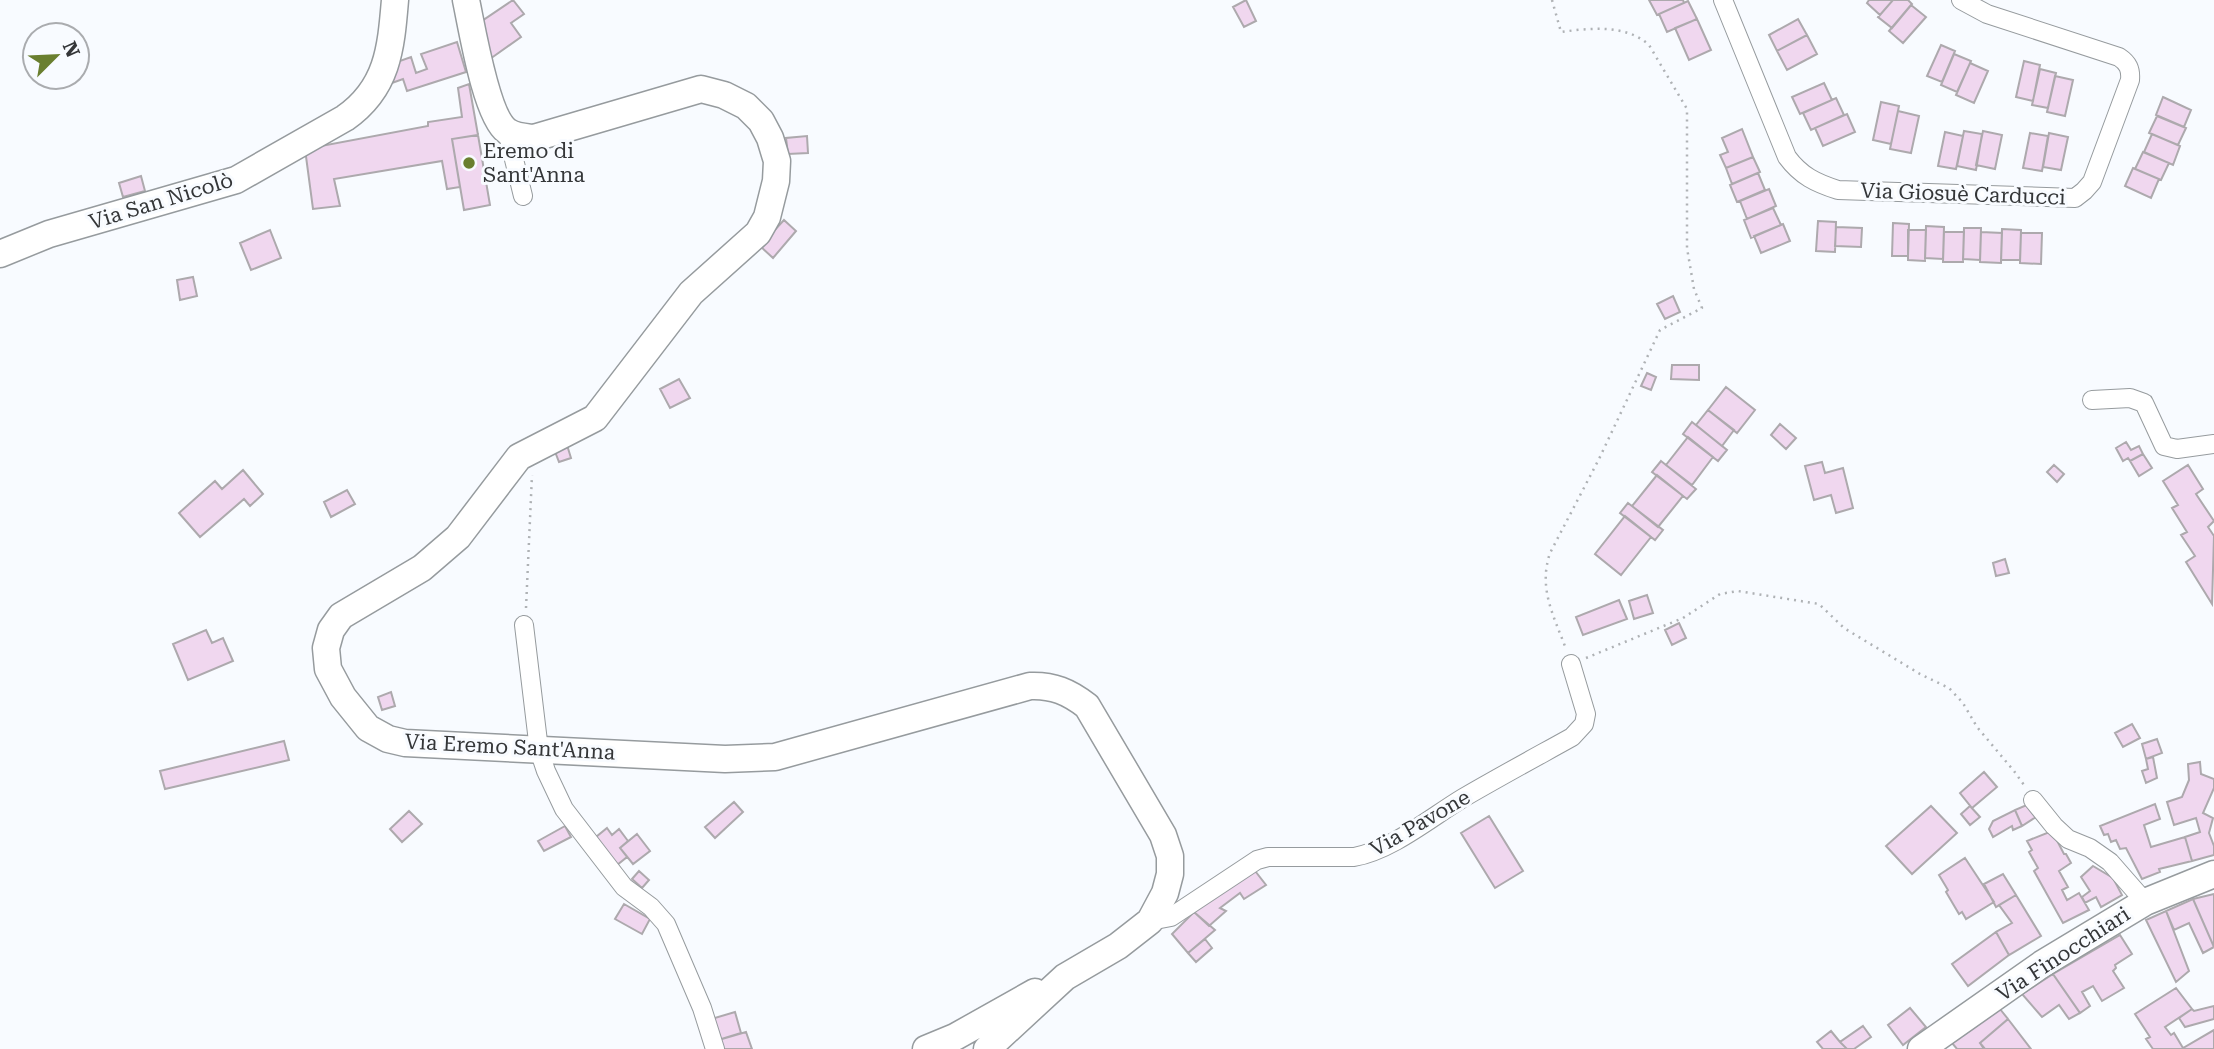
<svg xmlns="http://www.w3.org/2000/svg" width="2214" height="1049" font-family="'Roboto Serif',serif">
	<rect width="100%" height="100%" fill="#f8fbff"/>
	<path fill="#f0d7ef" stroke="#ada9ad" stroke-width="2" d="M513,0L524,14L511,23L521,37L490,59L479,23Z
		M1246,0L1256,21L1244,27L1233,7Z
		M1649,0H1683L1684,3L1657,15Z
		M1869,0H1893L1880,15L1867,3Z
		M1893,0H1908L1912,4L1892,28L1878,17Z
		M1688,1L1697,19L1667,32L1659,14Z
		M1911,5L1926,17L1903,43L1889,31Z
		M1697,19L1711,50L1689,60L1675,28Z
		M1798,19L1807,35L1777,51L1769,35Z
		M1807,35L1817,54L1787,70L1777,51Z
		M457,42L466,72L407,91L403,79L389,84L397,62L411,57L416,73L427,69L421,54Z
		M1941,45L1955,51L1942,82L1927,76Z
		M1954,54L1971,61L1957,92L1941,85Z
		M2024,61L2040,65L2033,101L2016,97Z
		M1970,63L1988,71L1974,103L1956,95Z
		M2040,69L2056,73L2048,108L2032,105Z
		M2055,76L2073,80L2065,116L2047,112Z
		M1824,83L1832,100L1800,114L1792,97Z
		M469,84L478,135L452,139L460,187L447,189L442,161L334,179L340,206L313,209L305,149L428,126V122L462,117L458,88Z
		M2163,97L2191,110L2184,127L2156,115Z
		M1836,98L1844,115L1811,130L1803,113Z
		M1881,102L1899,106L1891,144L1873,140Z
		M1898,111L1919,116L1911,153L1890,149Z
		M1847,114L1855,132L1823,146L1815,128Z
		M2157,116L2186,128L2178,145L2149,133Z
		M1742,129L1753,157L1726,168L1720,155L1728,152L1722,138Z
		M1964,131L1982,134L1976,170L1957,166Z
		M1983,131L2002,135L1995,169L1976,165Z
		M1945,132L1963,136L1956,169L1938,166Z
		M2030,133L2048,136L2042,171L2023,168Z
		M2049,133L2068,137L2061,170L2043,167Z
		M2152,134L2180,146L2173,165L2144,152Z
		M478,135L490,205L464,210L452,139Z
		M807,136L808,153L788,154L786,138Z
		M2143,152L2169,163L2161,180L2135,169Z
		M1753,157L1760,172L1732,184L1726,168Z
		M2133,168L2159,179L2151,198L2125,186Z
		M1758,173L1765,190L1737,202L1730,185Z
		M141,176L145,191L123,197L119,183Z
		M1769,189L1776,206L1747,219L1740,201Z
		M1773,208L1781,225L1751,238L1744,220Z
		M784,220L796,231L773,258L760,246Z
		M1818,221L1836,222L1835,252L1816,251Z
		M1893,223L1909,224L1908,256H1892Z
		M1783,224L1790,241L1761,253L1754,236Z
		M1926,226L1944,227L1943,259L1925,258Z
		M1836,227L1862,228L1861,247L1835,246Z
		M1964,228H1981L1980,260L1963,259Z
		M2002,229L2021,230L2020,260H2001Z
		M270,230L281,258L251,270L240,243Z
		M1908,230H1926L1925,261L1908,260Z
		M1944,232H1964L1963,262H1943Z
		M1981,232L2002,233L2001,263L1980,262Z
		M2021,233H2042L2041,264L2020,263Z
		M193,277L197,296L180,300L177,280Z
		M1673,296L1680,312L1665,319L1657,304Z
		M1672,365H1699V380L1671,379Z
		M1647,373L1656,377L1651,390L1641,386Z
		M679,379L690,398L670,408L660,389Z
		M1726,387L1755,410L1737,433L1708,410Z
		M1708,410L1734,430L1722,446L1696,425Z
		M1692,422L1727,450L1718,461L1683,434Z
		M1780,424L1796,438L1786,449L1771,435Z
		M1688,437L1713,457L1692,485L1666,465Z
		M2126,442L2131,450L2139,446L2143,454L2130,461L2128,458L2123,461L2116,448Z
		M567,445L571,458L559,462L554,449Z
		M2143,454L2152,468L2139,476L2130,461Z
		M1661,461L1696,489L1687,499L1652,472Z
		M1822,462L1825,473L1843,468L1853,508L1836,513L1831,495L1814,500L1805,466Z
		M2054,465L2064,474L2057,482L2047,472Z
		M2188,465L2203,489L2196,494L2214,521L2208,527L2214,536L2212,604L2186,562L2195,556L2181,535L2187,532L2172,508L2178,505L2163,481Z
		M243,470L263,494L250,506L244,499L200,537L179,513L215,481L222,489Z
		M1657,475L1683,496L1658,527L1632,506Z
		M347,490L355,504L331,517L324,502Z
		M1628,503L1663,530L1655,540L1620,513Z
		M1625,516L1651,537L1621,575L1595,554Z
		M2005,559L2009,573L1996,576L1993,563Z
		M1647,595L1653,613L1634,619L1629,601Z
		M1619,600L1627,619L1583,635L1576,617Z
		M1679,623L1686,638L1672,645L1665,630Z
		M206,630L212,643L223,638L233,661L188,680L173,644Z
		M391,692L395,706L382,710L378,697Z
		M2132,724L2140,738L2123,747L2115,733Z
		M2157,739L2162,753L2146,759L2142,744Z
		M284,741L289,760L165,789L160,771Z
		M2153,757L2157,778L2146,783L2142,771L2148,769L2146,759Z
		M2200,762L2201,774L2214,779V788L2203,813L2213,818L2209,833L2214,846V855L2192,861L2185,837L2200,832L2196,818L2174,825L2167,802L2182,797L2189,780L2188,764Z
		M1984,772L1997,787L1972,808L1960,793Z
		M734,802L743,812L715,838L705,827Z
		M2029,804L2036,817L2022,826L2015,810Z
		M2155,804L2160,819L2144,825L2151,847L2185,837L2192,861L2159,869L2160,872L2142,879L2126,848L2120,849L2116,840L2111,842L2108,834L2104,835L2100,826Z
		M1931,806L1957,833L1912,874L1886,846Z
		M1970,806L1980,817L1970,825L1961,814Z
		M2015,810L2022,826L2013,830L2012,826L1993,837L1989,829L1993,821Z
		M409,811L422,824L402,842L390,829Z
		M1489,816L1523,871L1495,888L1461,833Z
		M565,826L571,837L544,851L538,841Z
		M607,828L612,835L619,829L628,841L620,848L627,857L617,865L596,837Z
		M2052,831L2064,854H2066L2071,863L2059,871L2068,887L2062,890L2067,900L2079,893L2089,910L2063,923L2034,871L2038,868L2029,852L2032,850L2027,841Z
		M637,834L650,851L633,864L620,848Z
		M1965,858L1994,902L1966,919L1962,912L1959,914L1946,892L1948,890L1939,875Z
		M2093,866L2113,878L2122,895L2101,907L2096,897L2085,903L2082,897L2090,891L2081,877Z
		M1252,867L1266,885L1244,899L1240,893L1220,908L1226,911L1209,926L1194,912L1211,895Z
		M639,871L649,880L642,888L632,879Z
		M2003,874L2016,895L1996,907L1984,884Z
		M2214,894V947L2193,899Z
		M2016,895L2041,936L2009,955L1996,932L2012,923L1999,905Z
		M2193,899L2214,947L2203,953L2189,923L2174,930L2166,911Z
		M624,904L650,919L642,934L615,919Z
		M2166,911L2189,971L2176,982L2146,920Z
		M1194,912L1215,930L1188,953L1172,934Z
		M1996,932L2009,955L1968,986L1952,964Z
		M2120,935L2132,954L2115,965L2116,968L2113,971L2124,988L2102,1001L2093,986L2082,992L2090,1006L2080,1013L2053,974Z
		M1205,939L1212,948L1196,962L1188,953Z
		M2053,974L2080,1013L2069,1019L2059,1005L2042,1017L2022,994Z
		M2176,988L2192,1009L2165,1027L2171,1035L2174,1033L2183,1048L2214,1030V1049H2153L2146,1039L2150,1037L2135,1014Z
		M2214,1006V1019L2185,1027L2179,1018L2192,1009L2194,1011Z
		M1910,1008L1926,1027L1903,1045L1888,1025Z
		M2000,1009L2008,1019L1980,1043L1984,1049H1957L1952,1043Z
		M735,1012L741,1033L715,1041L708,1020Z
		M2008,1019L2031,1049H1985L1980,1043Z
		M1863,1026L1871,1037L1854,1049H1847L1840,1042Z
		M1831,1031L1840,1042L1847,1049H1823L1817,1042Z
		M746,1032L752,1049H717L715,1041Z"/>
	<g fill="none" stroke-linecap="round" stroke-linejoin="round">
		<g stroke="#969b9e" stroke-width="20">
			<path id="street" d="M1723,0L1787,157C1801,176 1816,183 1838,190L2075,198L2084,191L2092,182L2130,80C2131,69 2128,63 2119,57L1987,14L1961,0
				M507,131L523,196
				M2092,400L2130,398L2144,403L2164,446L2177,449L2214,444
				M524,625L539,750L546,771L564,809L624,887L651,907L666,924L702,1008L715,1049
				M2033,800L2054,826L2068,839L2090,848L2110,862L2145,902
				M1150,921L1171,917L1257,860L1268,857H1354C1392,850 1430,818 1463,798C1499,777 1536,757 1572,737L1584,724L1586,714L1571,664"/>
		</g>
		<g stroke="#969b9e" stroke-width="29">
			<path id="secondary" d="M466,0C472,28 486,116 507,131C515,137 525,137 534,138L701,89L724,95L746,106L761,121L770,138L777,161L776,181L767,217L758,233L691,293L595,418L519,457L458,537L422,568L341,616L331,630L326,648L328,669L343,697L368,728L388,739L405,743L725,759L775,757L1030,686C1053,685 1069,692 1087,706L1163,835L1170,856V874L1165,893L1150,921L1118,946L1065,977L987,1049
				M0,254L49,234L236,180L345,118C388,88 391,48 395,0
				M926,1049L955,1037L1035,992
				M1921,1049L2042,964L2145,902L2214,874"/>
		</g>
		<path stroke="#afb2b5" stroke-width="2.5" stroke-dasharray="2 5" stroke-linecap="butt" d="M1552,0L1561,32C1590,28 1626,24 1649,45L1687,109V248L1694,289L1702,308L1660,330L1599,459L1550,553C1538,589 1554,616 1566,649
			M526,608L532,475
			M1586,658L1683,618L1720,594L1738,591L1819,604L1844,628L1920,674L1949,688L1963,703L1977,727L2014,771L2024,785"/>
		<use href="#street" stroke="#fff" stroke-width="18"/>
		<use href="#secondary" stroke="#fff" stroke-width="26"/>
	</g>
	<circle fill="#6a7f2f" stroke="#f8fbff" stroke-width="2.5" cx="469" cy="163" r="7"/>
	<g text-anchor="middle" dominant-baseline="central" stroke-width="6" stroke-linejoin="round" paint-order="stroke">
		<g font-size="21" fill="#343638" stroke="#f8fbff" text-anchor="start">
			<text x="483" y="151">Eremo di<tspan x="483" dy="24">Sant'Anna</tspan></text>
		</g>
		<g font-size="21" fill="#343638" stroke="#f8fbff">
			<text transform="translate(1963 194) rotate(2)">Via Giosuè Carducci</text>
			<text transform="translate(161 201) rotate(-17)">Via San Nicolò</text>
			<text transform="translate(510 747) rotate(3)">Via Eremo Sant'Anna</text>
			<text transform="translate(1420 823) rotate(-30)">Via Pavone</text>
			<text transform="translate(2063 954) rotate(-33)">Via Finocchiari</text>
		</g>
	</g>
	<g transform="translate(56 56) rotate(66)"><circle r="33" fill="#f8fbff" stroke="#aaacaf" stroke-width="2"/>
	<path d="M0-5L12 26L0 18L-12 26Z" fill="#6a7f2f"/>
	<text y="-10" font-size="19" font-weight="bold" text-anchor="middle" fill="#343638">N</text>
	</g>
</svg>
